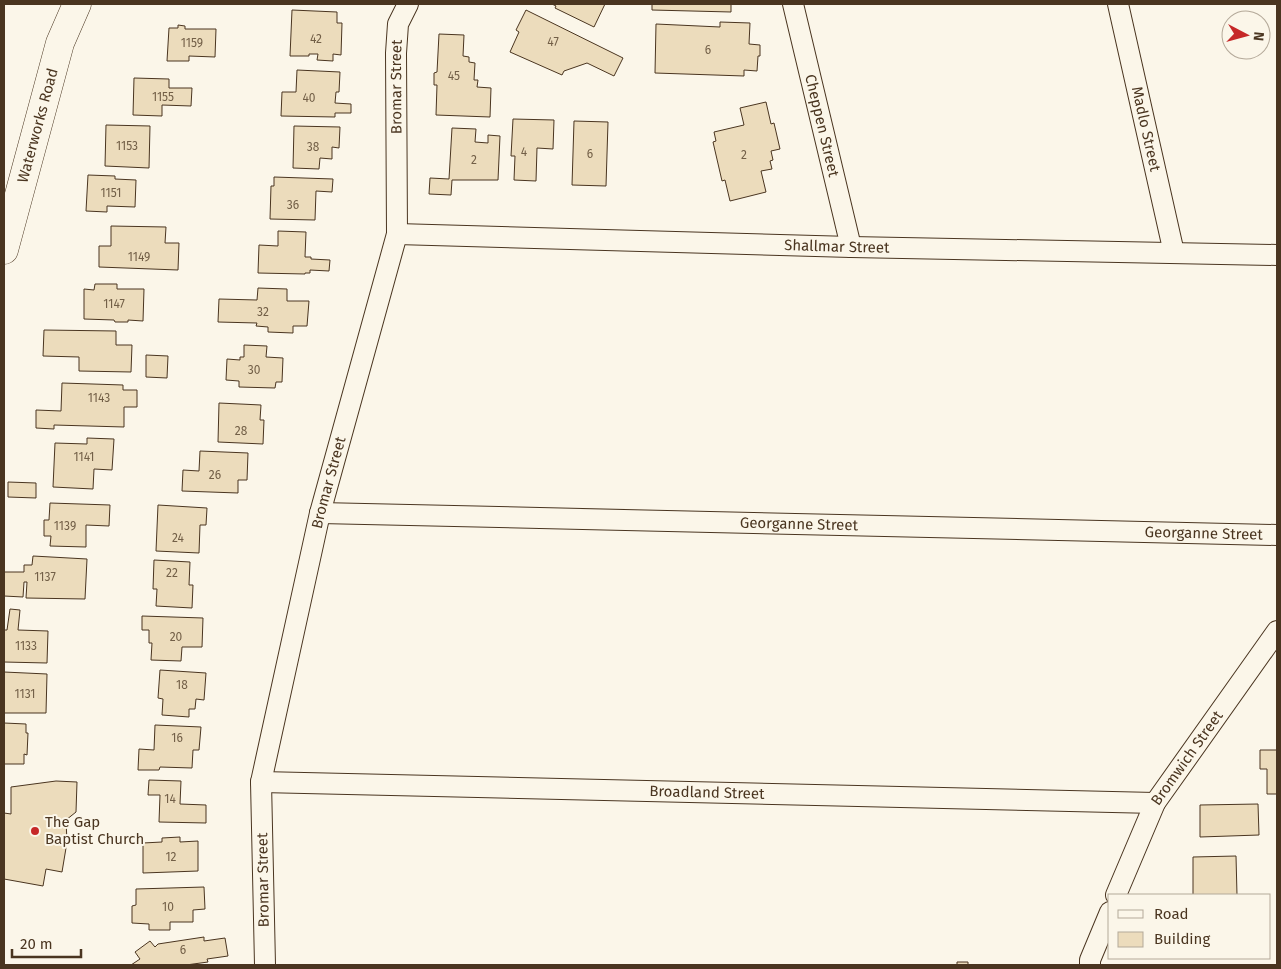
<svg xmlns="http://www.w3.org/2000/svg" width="1281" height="969" font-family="'Fira Sans',sans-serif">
	<rect width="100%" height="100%" fill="#fbf6e9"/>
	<path fill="#ecdcbc" stroke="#4a3520" d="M552,4H605L594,27L555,8L556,6Z
		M652,4H731V12L652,10Z
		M292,10L337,12V23H342L341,55L333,54V61L317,60L318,54H309V56H290Z
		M526,10L623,58L614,76L587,63L564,71L562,75L510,52L519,32L516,30Z
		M720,22L750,23L749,44L760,45V56H758L757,71L744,70V76L655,73L656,24L720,27Z
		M178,25L185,26V29H216L215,57L189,56V61H167L169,28H178Z
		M439,34L464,35L463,56L469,57V62L475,63L474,80H478L477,87L491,88L490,117L436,115L437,85H434V73L437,72Z
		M297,70L340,72L339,92H336L335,103L351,104V113H335V117L281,116L282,92H296Z
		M134,78L169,79V88H192L191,106L162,105V116L133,115Z
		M766,102L771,124L774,123L780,149L771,151L773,160L770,161L772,169L761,171L766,192L730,201L725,180L722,181L713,142L716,141L714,132L744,125L740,108Z
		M513,119L554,120L553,149L537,148L536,181L514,180L515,156H511Z
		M574,121L608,122L606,186L572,185Z
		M106,125L150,126L149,168L105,166Z
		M294,126L340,127L339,148L332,147V159L320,158L319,169L293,168Z
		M452,128L476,129L475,142L488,143V135L500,136L498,180H452L451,195L429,194L430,178L449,179Z
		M88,175L115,176V179L136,180L135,207L107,206V212L86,211Z
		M274,177L333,179L332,192L316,191L315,220L270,219L271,186H274Z
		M111,226L166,227L165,243H179L178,270L99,267V246H111Z
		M278,231L306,232L305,257H311V259L330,260L329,271L310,270V273H305V274L258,273L259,245L278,246Z
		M95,284H117V289H144L143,321L128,320V322H115L114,320L84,319V289L94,290Z
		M258,288L287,289V301H309L307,326H293V333L268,332V327L256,326L257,323L218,322L219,299L257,300Z
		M44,330L116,331V345H132L131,372L79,371V357L43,356Z
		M244,345L267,346L266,357L283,358L282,382H276L275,388L239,387V381L226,380L227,359L240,360V357H244Z
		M146,355L168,356L167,378L146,377Z
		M62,383L123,385V390H137V407H124V427L54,425V429L36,428V410L61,411Z
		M219,403L261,405L260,420H264L263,444L218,442Z
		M87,438L114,439L112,470L94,469L93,489L53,487L55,443L87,444Z
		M200,451L248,453L247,480H238V493L182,491L183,470L199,471Z
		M8,482L36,483V498L8,497Z
		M50,503L110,505L109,526L86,525V547L50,546L51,536H44V520H49Z
		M158,505L207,508L206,525H200L199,553L156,551Z
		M33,556L87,559L85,599L26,598L27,582H24L23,597L4,596V572H24V565H32Z
		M154,560L190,562L189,585H193L192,608L156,606L157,589H153Z
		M10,609L20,610L18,630L48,631L47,663L4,662V630H7Z
		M142,616L203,618L202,647H182L181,661L151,660L152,643H149V630H142Z
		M160,670L206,673L204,700L196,699L195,709H189V717L162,715L163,699L158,698Z
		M4,672L47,674L46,713H4Z
		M4,723L26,724V733H28L27,755L24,754V764H4Z
		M155,725L201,727L199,750H193L192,768L160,767L159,770H138L139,749L154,750Z
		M1260,750H1277V794H1267V769H1260Z
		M149,780L181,781L180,804L206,805V823L159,822L160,795H148Z
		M56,781L77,782L76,812L66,820L67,842L62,872L46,869L43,886L4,879V813L11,814V787Z
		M1258,804L1259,835L1200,837V805Z
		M180,837V842L198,841V871L143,873V843L162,842V838Z
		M1236,856L1237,895H1193V857Z
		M204,887L205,909L193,910V922H170V930H149V924L132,923V906L136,905V889Z
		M204,937V941L225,938L228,956L207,959L208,962L186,965H131L140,959L135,952L150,941L155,947L158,944Z
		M957,962H968V965H957Z"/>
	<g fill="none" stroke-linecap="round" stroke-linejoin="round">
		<g stroke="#4a3520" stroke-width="22">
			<g id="street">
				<path id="s1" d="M793,4L851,247"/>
				<path id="s2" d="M1118,4L1174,253"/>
				<path id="s3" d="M397,234L851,247L1277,255"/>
				<path id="s4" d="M320,513L1277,535"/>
				<path id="s5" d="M261,782L1155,803"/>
				<path id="s6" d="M1116,895L1155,803L1277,631"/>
				<path id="s7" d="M265,965L261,782L320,513L397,234L396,53L398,24L408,4"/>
				<path d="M1090,965V960L1110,912"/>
			</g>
		</g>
		<g stroke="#4a3520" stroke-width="29">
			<g id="secondary">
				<path id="s8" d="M4,250L60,43L77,4"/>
			</g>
		</g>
		<use href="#street" stroke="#fbf6e9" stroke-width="20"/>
		<use href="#secondary" stroke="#fbf6e9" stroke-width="28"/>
	</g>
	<circle fill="#c62828" stroke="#fbf6e9" stroke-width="2" cx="35" cy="831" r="5"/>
	<g text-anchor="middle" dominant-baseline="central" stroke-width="4" stroke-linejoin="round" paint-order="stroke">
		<g font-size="12" fill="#725f47">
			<text x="316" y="39">42</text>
			<text x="553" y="42">47</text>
			<text x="192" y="43">1159</text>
			<text x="708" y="50">6</text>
			<text x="454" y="76">45</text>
			<text x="163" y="97">1155</text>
			<text x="309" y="98">40</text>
			<text x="127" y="146">1153</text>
			<text x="313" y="147">38</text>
			<text x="524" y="152">4</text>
			<text x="590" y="154">6</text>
			<text x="744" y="155">2</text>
			<text x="474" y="160">2</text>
			<text x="111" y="193">1151</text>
			<text x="293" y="205">36</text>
			<text x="139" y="257">1149</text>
			<text x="114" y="304">1147</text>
			<text x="263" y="312">32</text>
			<text x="254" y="370">30</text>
			<text x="99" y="398">1143</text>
			<text x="241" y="431">28</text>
			<text x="84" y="457">1141</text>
			<text x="215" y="475">26</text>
			<text x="65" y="526">1139</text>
			<text x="178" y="538">24</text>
			<text x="172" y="573">22</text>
			<text x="45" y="577">1137</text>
			<text x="176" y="637">20</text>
			<text x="26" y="646">1133</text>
			<text x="182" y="685">18</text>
			<text x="25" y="694">1131</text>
			<text x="177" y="738">16</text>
			<text x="170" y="799">14</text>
			<text x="171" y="857">12</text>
			<text x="168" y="907">10</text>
			<text x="183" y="950">6</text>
		</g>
		<g font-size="15" fill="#4a3520" stroke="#fbf6e9">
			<text stroke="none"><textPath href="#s7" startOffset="895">Bromar Street</textPath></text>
			<text stroke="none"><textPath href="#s1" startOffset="125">Cheppen Street</textPath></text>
			<text stroke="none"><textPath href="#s8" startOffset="129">Waterworks Road</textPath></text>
			<text stroke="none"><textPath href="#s2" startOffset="128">Madlo Street</textPath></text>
			<text stroke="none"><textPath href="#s3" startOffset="440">Shallmar Street</textPath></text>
			<text stroke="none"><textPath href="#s7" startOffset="490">Bromar Street</textPath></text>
			<text stroke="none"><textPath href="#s4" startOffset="479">Georganne Street</textPath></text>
			<text stroke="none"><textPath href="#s4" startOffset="884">Georganne Street</textPath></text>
			<text stroke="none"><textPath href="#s6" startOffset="155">Bromwich Street</textPath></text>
			<text stroke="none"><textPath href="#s5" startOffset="446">Broadland Street</textPath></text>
			<text transform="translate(263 880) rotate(-91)">Bromar Street</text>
		</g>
		<g font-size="15" fill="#4a3520" stroke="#fbf6e9" text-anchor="start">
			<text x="45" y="822">The Gap<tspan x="45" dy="17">Baptist Church</tspan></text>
		</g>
	</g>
	<rect width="1281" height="969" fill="none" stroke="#4a3520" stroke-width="10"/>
	<rect x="1108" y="894" width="162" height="65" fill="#fbf6e9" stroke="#b4a999"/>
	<rect x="1118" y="910" width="25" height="8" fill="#fbf6e9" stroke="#b4a999"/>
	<text x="1154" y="919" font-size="15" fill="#4a3520">Road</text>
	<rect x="1118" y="932" width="25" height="15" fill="#ecdcbc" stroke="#b4a999"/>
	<text x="1154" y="944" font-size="15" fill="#4a3520">Building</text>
	<g transform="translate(1246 35) rotate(96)"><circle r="24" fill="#fbf6e9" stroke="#b4a999"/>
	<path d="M0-4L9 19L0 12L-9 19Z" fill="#c62828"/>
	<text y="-8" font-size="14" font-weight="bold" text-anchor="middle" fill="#4a3520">N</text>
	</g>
	<path d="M12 949v8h69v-8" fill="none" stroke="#4a3520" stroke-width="2.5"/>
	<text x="20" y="949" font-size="15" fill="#4a3520" stroke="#fbf6e9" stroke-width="4" paint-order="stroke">20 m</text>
</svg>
